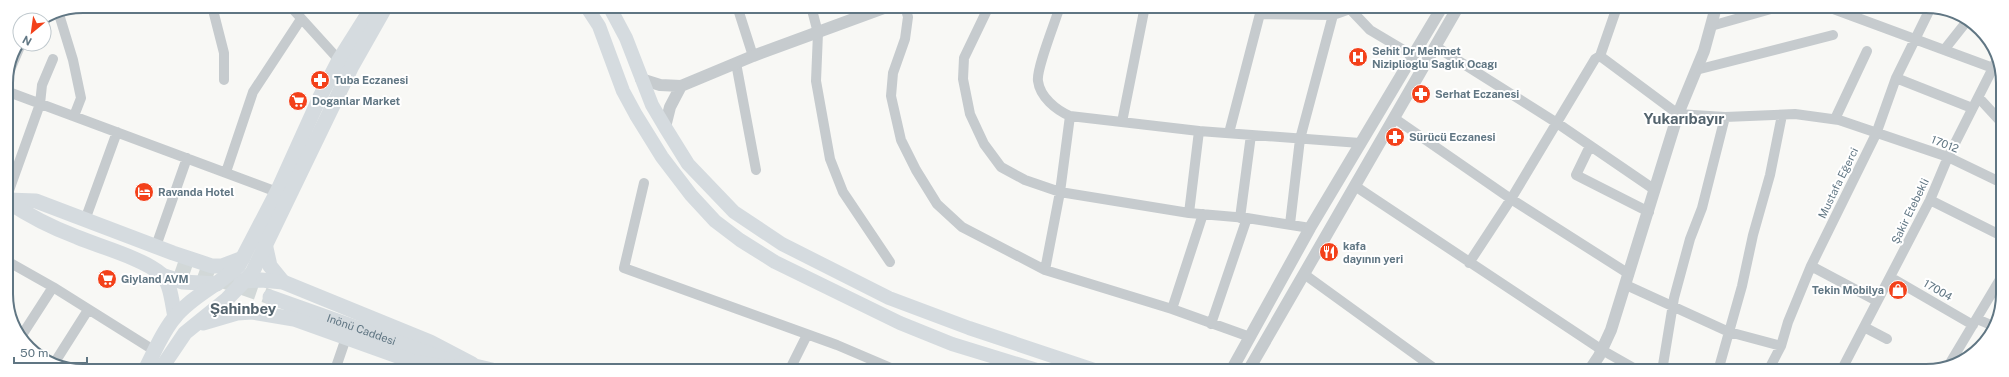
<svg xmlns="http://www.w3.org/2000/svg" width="2009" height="377" font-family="'Public Sans',sans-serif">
	<rect width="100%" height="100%" fill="#f8f8f5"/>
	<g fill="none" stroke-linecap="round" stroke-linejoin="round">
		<path stroke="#d2d8d8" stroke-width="15" stroke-dasharray="15 8" stroke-linecap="butt" d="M177,265L270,297"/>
		<path stroke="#c6cbce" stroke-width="10" d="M212,6L224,53V80
			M290,6L339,60L344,62
			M737,6L753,56
			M811,6L818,33L816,81L830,159L843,192L890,262
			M905,6L908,17L905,39L893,73L891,96L901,140L916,170L937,204L962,227L1045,270L1172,309L1250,337
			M989,6L964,58L963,79L970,114L984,144L1001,167L1025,180L1060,192L1189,213L1247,218L1310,228
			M1060,6C1056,20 1036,69 1038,81C1040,97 1056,110 1070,116L1199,131L1360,143
			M1828,7L1993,68L2001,74
			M1350,9L1370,30L1412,55
			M58,11L73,60L81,98L74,116
			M1260,14L1333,15
			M1711,26L1778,7
			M1435,46L1557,123L1655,190
			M1944,50L1967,21
			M1600,56L1678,114L1725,117L1795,114L1839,120L1948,157L2002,183
			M736,63L756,170
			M1696,70L1833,35
			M7,77L21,44
			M1896,78L1972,108
			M6,91L277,192
			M1979,98L2002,123
			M1394,118L1511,199L1629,274
			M1835,119L1867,51
			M1122,122L1145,6
			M1229,133L1262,6
			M1590,146L1576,175L1649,212
			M226,172L253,92L301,19
			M644,183L624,268L837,345L898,371
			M1355,186L1602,350L1639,371
			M7,196L40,104L42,85L53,59
			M1930,200L2002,236
			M1189,213L1199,131
			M1240,218L1251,135
			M85,220L117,132
			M1290,224L1300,139L1333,15L1350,9L1352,6
			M156,246L187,158
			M7,261L53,287L155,351
			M1469,263L1511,199L1595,59L1600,56L1617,7
			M1811,266L1877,301
			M1045,270L1060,192L1070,116
			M1304,274L1438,371
			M1890,277L1973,325
			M1626,285L1729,332L1781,346
			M1172,309L1203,214
			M1977,319L1991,325
			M1211,324L1247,218
			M1864,327L1887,339
			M22,335L53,287
			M55,362L88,310
			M1950,363L2002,276
			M335,370L346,338
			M789,371L807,335
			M1662,371L1674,298L1690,239L1702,208L1725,117
			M1718,371L1742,286L1753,235L1770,175L1782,115
			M1768,371L1781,346L1788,322L1811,266L1876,134L1896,78L1931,7
			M1841,371L1930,200L1948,157L1997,60"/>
		<path stroke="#c6cbce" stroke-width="12" d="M641,79L660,85L681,86L753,56L889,6
			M665,127L670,107L681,86
			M1231,371L1310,228L1442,7
			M1248,371L1458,7
			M1589,371L1599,356L1611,330L1678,114L1704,51L1716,7"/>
		<path stroke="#d5dbdf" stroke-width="14" d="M586,6L599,26L623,91L636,115L662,157L691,195L715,221L740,240L775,262L900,323L952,344L1040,371
			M609,6L626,38L652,105L665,127L688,164L734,212L782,244L889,298L969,328L1097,371"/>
		<g stroke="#d5dbdf" stroke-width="15">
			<path d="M7,200L36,201L173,253L212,266H222L243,258"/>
			<path d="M7,201C29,216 53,228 77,237C101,247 142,258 161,274C171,283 172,304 175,317"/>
			<path d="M266,248L270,266L283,282"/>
			<path d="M161,275L183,282L217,284"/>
			<path d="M241,281L261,280L283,282L430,342L472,364"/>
			<path id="s1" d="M270,297L447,360"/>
			<path d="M203,323L237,313L252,312L294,319L414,362L462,370"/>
			<path d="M462,363L492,370"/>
			<path d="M145,370C154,353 162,332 175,317C193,295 220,285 239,265L277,192L320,97L339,60L373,6"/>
			<path d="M160,370L185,333L227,299L252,273L352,66L386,6"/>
		</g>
	</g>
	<defs>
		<g id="hospital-disc" transform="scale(1)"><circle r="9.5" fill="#f3411a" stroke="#fff"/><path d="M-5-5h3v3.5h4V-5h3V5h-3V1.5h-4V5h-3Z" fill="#fff"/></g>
		<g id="pharmacy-disc" transform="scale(1)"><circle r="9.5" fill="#f3411a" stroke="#fff"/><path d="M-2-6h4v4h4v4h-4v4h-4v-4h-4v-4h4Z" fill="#fff"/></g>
		<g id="supermarket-disc" transform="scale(1)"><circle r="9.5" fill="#f3411a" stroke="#fff"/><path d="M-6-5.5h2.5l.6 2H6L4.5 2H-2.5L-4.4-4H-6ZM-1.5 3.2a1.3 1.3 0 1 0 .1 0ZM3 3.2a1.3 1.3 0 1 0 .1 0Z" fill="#fff"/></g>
		<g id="hotel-disc" transform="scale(1)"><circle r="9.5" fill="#f3411a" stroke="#fff"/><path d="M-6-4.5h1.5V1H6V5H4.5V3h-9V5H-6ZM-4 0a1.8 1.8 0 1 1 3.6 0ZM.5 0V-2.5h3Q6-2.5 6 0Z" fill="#fff"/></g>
		<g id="restaurant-disc" transform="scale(1)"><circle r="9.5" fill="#f3411a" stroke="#fff"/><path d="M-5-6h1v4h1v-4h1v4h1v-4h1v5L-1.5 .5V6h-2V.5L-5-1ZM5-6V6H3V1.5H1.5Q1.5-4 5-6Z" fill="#fff"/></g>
		<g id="shop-disc" transform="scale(1)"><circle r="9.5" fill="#f3411a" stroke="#fff"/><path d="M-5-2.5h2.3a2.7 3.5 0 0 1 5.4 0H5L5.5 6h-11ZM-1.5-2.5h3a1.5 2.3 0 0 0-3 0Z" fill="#fff"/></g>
	</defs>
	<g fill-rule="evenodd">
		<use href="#hospital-disc" x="1358" y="57"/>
		<use href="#pharmacy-disc" x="320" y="80"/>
		<use href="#pharmacy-disc" x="1421" y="94"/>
		<use href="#supermarket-disc" x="298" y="101"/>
		<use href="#pharmacy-disc" x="1395" y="137"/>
		<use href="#hotel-disc" x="144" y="192"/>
		<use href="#restaurant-disc" x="1329" y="252"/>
		<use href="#supermarket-disc" x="107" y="279"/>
		<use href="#shop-disc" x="1898" y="290"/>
	</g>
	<g text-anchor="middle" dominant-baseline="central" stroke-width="4" stroke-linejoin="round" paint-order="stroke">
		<g font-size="11" font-weight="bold" fill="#607683" stroke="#fff" text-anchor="start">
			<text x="1372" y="51">Sehit Dr Mehmet<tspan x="1372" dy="13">Niziplioglu Saglık Ocagı</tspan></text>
			<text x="334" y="80">Tuba Eczanesi</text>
			<text x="1435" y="94">Serhat Eczanesi</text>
			<text x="312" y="101">Doganlar Market</text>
			<text x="1409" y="137">Sürücü Eczanesi</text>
			<text x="158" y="192">Ravanda Hotel</text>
			<text x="1343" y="246">kafa<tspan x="1343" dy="13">dayının yeri</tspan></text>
			<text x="121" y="279">Giyland AVM</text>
			<text x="1884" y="290" text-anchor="end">Tekin Mobilya</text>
		</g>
		<g font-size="11" fill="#607683" stroke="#fff">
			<text transform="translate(1945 144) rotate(21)">17012</text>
			<text transform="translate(1838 183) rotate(-64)">Mustafa Eğerci</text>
			<text transform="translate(1910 211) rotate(-64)">Şakir Etebekli</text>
			<text transform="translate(1938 290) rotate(30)">17004</text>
			<text stroke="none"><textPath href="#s1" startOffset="97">Inönü Caddesi</textPath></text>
		</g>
		<g font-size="15" font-weight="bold" fill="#53636d" stroke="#fff">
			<text x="1684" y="118">Yukarıbayır</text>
			<text x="243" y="308">Şahinbey</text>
		</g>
	</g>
	<path d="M0 0H2009V377H0ZM83 13H1926A70 70 0 0 1 1996 83V294A70 70 0 0 1 1926 364H83A70 70 0 0 1 13 294V83A70 70 0 0 1 83 13Z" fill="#fff" fill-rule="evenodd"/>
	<path fill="none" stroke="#607683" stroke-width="2" d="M83 13H1926A70 70 0 0 1 1996 83V294A70 70 0 0 1 1926 364H83A70 70 0 0 1 13 294V83A70 70 0 0 1 83 13Z"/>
	<g transform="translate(32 32) rotate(209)"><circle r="19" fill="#ffffff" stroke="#bfc8cd"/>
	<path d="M0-3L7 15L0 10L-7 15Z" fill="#f3411a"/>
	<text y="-6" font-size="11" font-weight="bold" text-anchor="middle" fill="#607683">N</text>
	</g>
	<path d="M14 357v6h73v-6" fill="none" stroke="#607683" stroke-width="2"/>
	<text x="20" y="357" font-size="12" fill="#607683" stroke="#ffffff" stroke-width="3" paint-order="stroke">50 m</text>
</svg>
